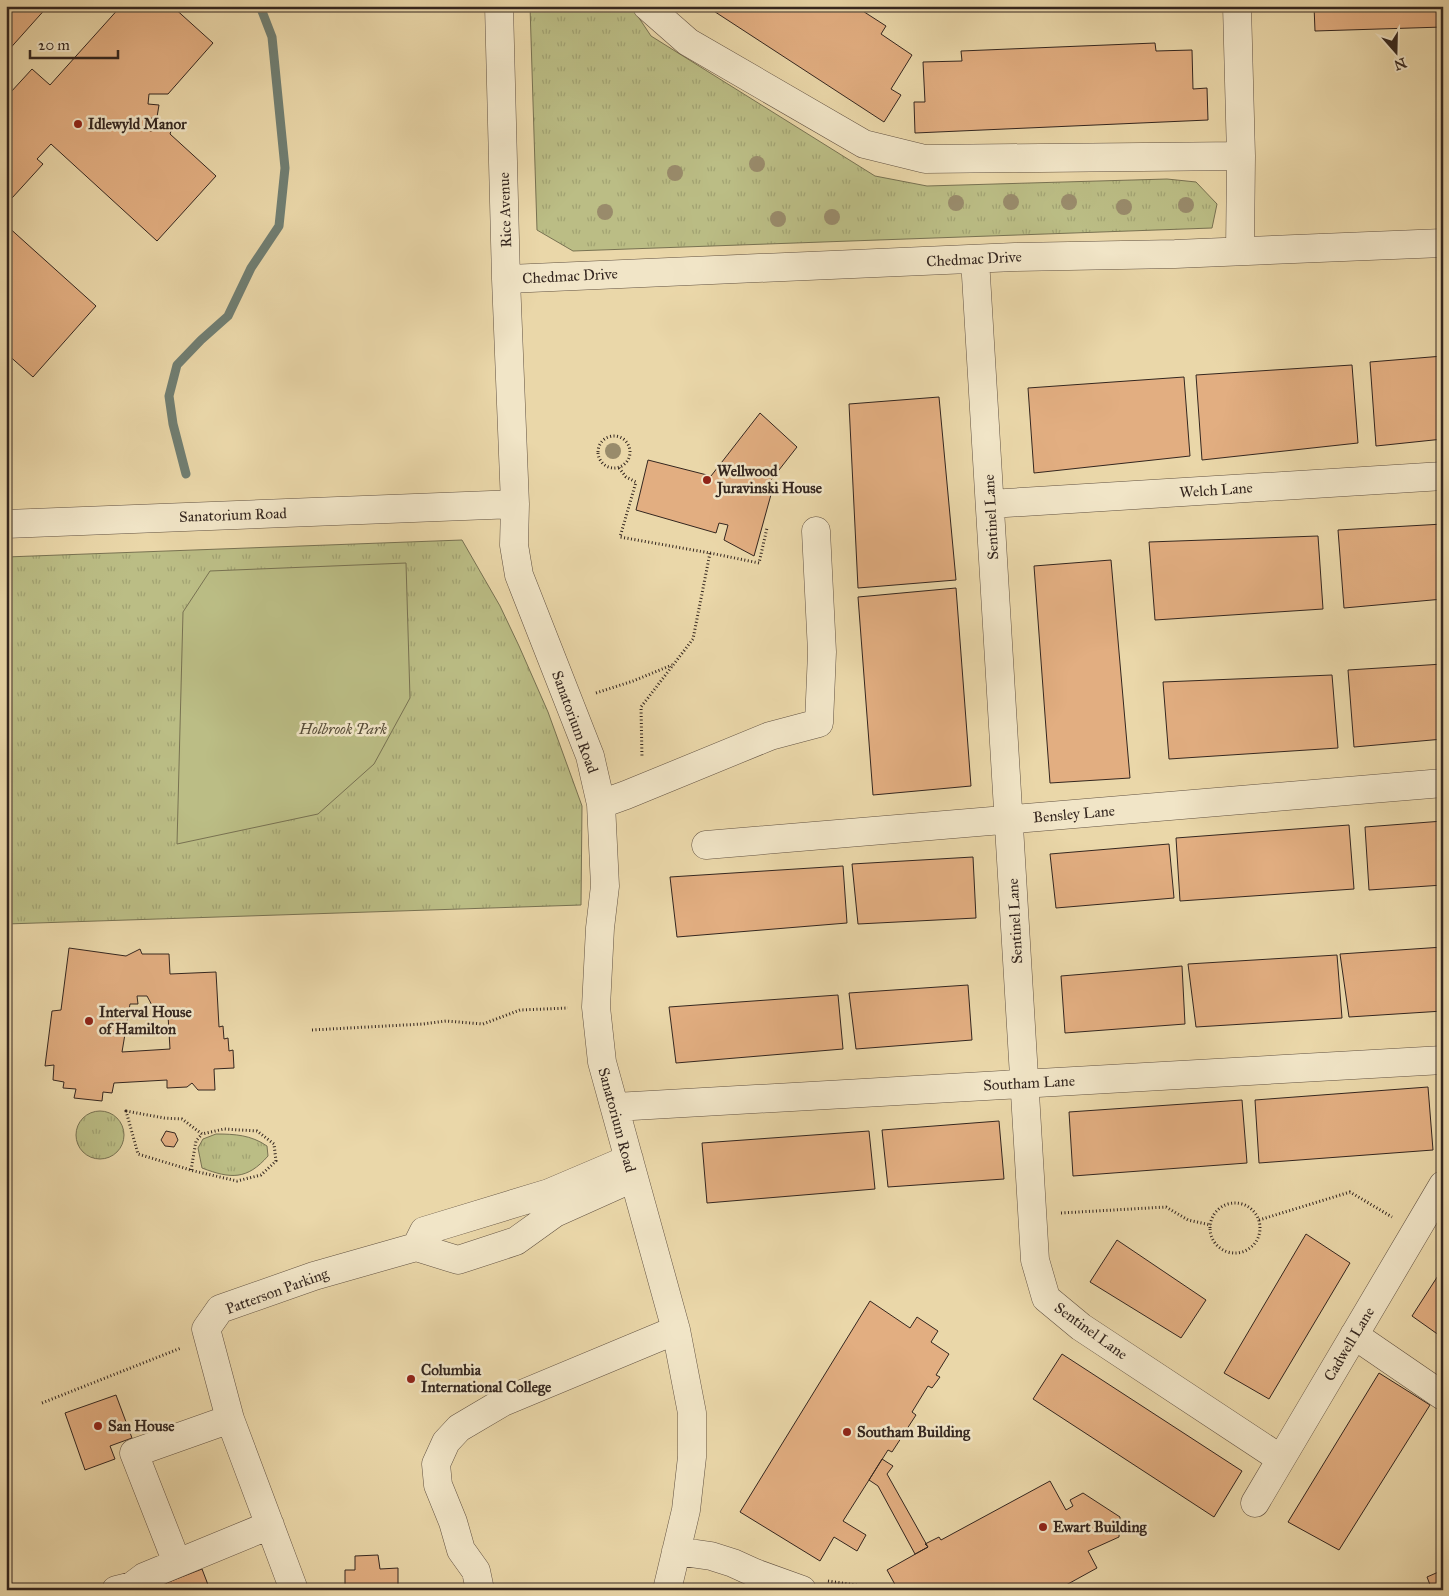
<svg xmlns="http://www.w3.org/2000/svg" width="1449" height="1596" font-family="'IM FELL Great Primer',serif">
	<defs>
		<pattern id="grass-tufts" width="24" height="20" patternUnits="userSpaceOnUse" patternTransform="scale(1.25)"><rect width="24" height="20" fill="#bbbd85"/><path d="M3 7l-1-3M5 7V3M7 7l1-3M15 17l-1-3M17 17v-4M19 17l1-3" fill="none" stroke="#a1a272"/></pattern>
	</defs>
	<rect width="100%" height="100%" fill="#ead7a9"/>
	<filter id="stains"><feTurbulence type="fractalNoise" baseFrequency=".004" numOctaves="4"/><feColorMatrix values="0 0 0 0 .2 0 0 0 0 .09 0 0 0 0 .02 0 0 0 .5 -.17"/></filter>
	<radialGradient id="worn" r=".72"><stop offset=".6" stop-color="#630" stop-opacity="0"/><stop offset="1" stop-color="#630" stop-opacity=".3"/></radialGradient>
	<path fill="url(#grass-tufts)" stroke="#787252" d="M530,6H631L651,36L875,176L927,186L1167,179L1196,182L1217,204L1212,228L573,251L537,230Z
		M462,540L500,606L519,646L548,712L582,806L581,905L6,924V557Z
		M76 1135a24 24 0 1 1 48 0a24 24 0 1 1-48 0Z
		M216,1134C235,1134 251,1135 267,1146L268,1156C247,1180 231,1179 202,1168L198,1148L203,1139Z"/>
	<path fill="#bbbd85" stroke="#787252" d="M406,563L410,698L374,764L318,814L177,844L183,612L210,571Z"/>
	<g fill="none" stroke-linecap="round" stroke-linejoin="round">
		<path stroke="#707e72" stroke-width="9" d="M186,474L173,424L169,396L177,365L201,340L228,316L251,268L279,226L285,168L272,37L260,6"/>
	</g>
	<path fill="#e2ae81" stroke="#34261f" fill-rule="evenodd" d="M6,6H48L6,53Z
		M121,6H172L213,43L168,94H149L148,104L159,105L157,117L148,119L150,131L172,128L170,134L216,176L157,241L51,144L37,159L43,164L12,198L6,194V90L10,93L32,69L50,85Z
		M706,6H855L886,26L881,34L912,55L891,89L901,95L884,122Z
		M1314,6H1443V27L1315,31Z
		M1155,43L1156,51L1192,50L1193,89L1207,88L1208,120L915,133L914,102H925L923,62L962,61L961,51Z
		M6,225L96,306L33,377L6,353Z
		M1443,356V439L1376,446L1370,362Z
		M1352,365L1358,443L1202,460L1196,375Z
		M1184,377L1190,456L1034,473L1028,388Z
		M939,397L956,580L858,588L849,404Z
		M760,413L797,447L768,484L772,491L754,556L724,540L728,525L719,523L716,533L636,510L648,460L711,476Z
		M1443,524V599L1344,608L1338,530Z
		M1318,536L1323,609L1155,620L1149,542Z
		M1111,560L1130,778L1050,783L1034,566Z
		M956,588L971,786L873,795L858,597Z
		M1443,664V739L1354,747L1348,670Z
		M1332,675L1338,748L1169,759L1163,682Z
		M1443,821V885L1369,890L1365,827Z
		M1349,825L1354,889L1180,901L1176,838Z
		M1169,844L1174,898L1056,908L1050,854Z
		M973,857L976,918L858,924L852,864Z
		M843,866L847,923L677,937L670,877Z
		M1443,947V1011L1349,1017L1340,954Z
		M69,948L126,956L140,949L142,954H169L170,974L216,972L219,1027L223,1026L224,1039L228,1038L229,1051L233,1050L234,1068L214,1069L215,1090H198L192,1083L187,1087L167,1088V1080L114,1083L112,1093L103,1092L102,1101L74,1098L76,1089L63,1088L64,1082L53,1080L54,1065L45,1066L52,1011L61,1010ZM137,996H147L154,1009L168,1015L170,1049L122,1052L130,1004H138Z
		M1337,955L1342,1018L1196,1027L1188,964Z
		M1182,966L1185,1024L1065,1033L1061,976Z
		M968,985L972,1040L856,1049L849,993Z
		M838,995L843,1049L676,1063L669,1007Z
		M1428,1087L1433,1150L1259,1163L1255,1100Z
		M1242,1100L1247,1163L1073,1176L1069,1112Z
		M999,1121L1004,1179L888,1187L882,1130Z
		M166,1131L175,1133L178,1140L174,1147L165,1146L161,1140Z
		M869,1131L875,1189L707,1203L702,1143Z
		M1306,1234L1350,1263L1269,1399L1224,1373Z
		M1117,1240L1206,1300L1181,1338L1090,1282Z
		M1443,1268V1338L1412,1316Z
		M870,1301L910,1328L917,1317L938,1331L931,1342L949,1354L936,1375L940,1377L932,1388L928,1386L912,1412L916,1415L892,1452L888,1450L843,1521L866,1535L857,1551L834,1537L820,1561L740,1512Z
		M1062,1354L1242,1471L1214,1517L1033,1399Z
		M1379,1373L1430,1405L1339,1550L1288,1522Z
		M116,1395L132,1438L110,1446L115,1459L85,1470L65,1413Z
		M882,1459L893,1466L887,1474L928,1547L915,1554L878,1486L869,1480Z
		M1050,1481L1066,1510L1073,1506L1070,1500L1083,1493L1120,1517L1119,1537L1088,1551L1097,1568L1057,1590H898L887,1570L928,1547L925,1544L939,1537L941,1540Z
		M378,1555L380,1569L398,1568V1590H345V1570H355V1556Z
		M202,1569L210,1590H169L166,1583Z
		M1443,1570V1590H1432L1427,1577Z"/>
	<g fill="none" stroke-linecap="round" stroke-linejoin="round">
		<g stroke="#625242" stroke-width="29">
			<path id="minor" d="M499,6L506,279L515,504L514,545L519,575L590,756L601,804L605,886L600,928L596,1007L602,1062L676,1330L692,1413V1457L686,1510L667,1590
				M647,6L688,42L864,144L925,159L1241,156
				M1237,6L1241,156L1240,251
				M975,259L1035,1260L1046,1298L1081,1327L1281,1459
				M506,279L1015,257L1175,254L1443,243
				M990,504L1443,476
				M6,524L515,504
				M601,804L626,795L770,736L819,723L822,652L816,531
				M706,845L1443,783
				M615,1107L1443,1060
				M416,1247L424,1231L549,1193L629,1159
				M1354,1335L1443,1396
				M1255,1503L1443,1185
				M676,1551L711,1556L733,1563L755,1573L802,1590
				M177,1563L134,1453L230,1419
				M116,1590L132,1586L144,1577L270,1525
				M294,1590L230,1419L206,1329L220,1309L314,1276L416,1247L458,1260L516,1241L555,1213L633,1178
				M480,1590L476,1571L461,1550L453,1522L438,1485L436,1464L446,1442L459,1428L503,1402L676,1330"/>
		</g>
		<path stroke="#34261f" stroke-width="3" stroke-dasharray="1 2.5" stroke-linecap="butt" d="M598 452a16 16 0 1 1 32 0a16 16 0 1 1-32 0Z
			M619,468L626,477L636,482L620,537L710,553L693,639L641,707L642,758
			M710,553L759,563L767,528
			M6,628H11
			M596,693L633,681L672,665
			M312,1030L423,1024L446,1021L483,1024L520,1010L568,1008
			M126,1111L164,1118L182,1119L202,1134L224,1129L257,1131L274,1144L276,1161L261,1175L237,1181L194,1171L138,1154Z
			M191,1170L196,1141L202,1134
			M1210 1228a25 25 0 1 1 50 0a25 25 0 1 1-50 0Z
			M1061,1213L1166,1207L1188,1220L1211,1225
			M1259,1220L1350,1192L1392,1217
			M42,1403L181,1348
			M828,1581L882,1589"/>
		<use href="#minor" stroke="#f1e5c7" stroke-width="28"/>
	</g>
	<g fill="#998b6b">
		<circle cx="757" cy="164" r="8"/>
		<circle cx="675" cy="173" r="8"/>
		<circle cx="1011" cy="202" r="8"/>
		<circle cx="1069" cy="202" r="8"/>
		<circle cx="956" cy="203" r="8"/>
		<circle cx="1186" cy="205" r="8"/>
		<circle cx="1124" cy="207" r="8"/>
		<circle cx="605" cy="212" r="8"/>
		<circle cx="832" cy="217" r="8"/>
		<circle cx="778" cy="219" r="8"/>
		<circle cx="613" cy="451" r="8"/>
	</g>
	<g fill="#8f2418" stroke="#f1e5c7" stroke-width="2">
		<circle cx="78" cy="124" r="5"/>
		<circle cx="707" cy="480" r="5"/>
		<circle cx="89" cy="1021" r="5"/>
		<circle cx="411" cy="1379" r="5"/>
		<circle cx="98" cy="1426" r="5"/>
		<circle cx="847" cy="1432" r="5"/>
		<circle cx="1043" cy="1527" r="5"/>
	</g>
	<g text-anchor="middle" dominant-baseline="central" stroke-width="5" stroke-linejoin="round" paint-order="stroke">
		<g font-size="15" font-weight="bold" fill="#34261f" stroke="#f1e5c7" text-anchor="start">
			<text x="88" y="124">Idlewyld Manor</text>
			<text x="717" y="471">Wellwood<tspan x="717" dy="17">Juravinski House</tspan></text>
			<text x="99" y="1012">Interval House<tspan x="99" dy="17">of Hamilton</tspan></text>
			<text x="421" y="1370">Columbia<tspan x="421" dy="17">International College</tspan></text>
			<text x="108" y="1426">San House</text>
			<text x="857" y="1432">Southam Building</text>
			<text x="1053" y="1527">Ewart Building</text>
		</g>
		<g font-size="15" fill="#34261f" stroke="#f1e5c7">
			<text transform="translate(505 210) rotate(-92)">Rice Avenue</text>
			<text transform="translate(974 259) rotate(-3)">Chedmac Drive</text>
			<text transform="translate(570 276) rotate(-3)">Chedmac Drive</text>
			<text transform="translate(1216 490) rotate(-4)">Welch Lane</text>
			<text transform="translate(233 515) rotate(-2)">Sanatorium Road</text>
			<text transform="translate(991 517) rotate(-93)">Sentinel Lane</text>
			<text transform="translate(575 722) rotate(70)">Sanatorium Road</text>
			<text transform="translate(1074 814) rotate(-5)">Bensley Lane</text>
			<text transform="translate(1015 921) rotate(-93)">Sentinel Lane</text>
			<text transform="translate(1029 1083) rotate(-3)">Southam Lane</text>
			<text transform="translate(617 1120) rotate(75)">Sanatorium Road</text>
			<text transform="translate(277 1291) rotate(-20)">Patterson Parking</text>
			<text transform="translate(1091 1331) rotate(36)">Sentinel Lane</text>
			<text transform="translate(1349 1344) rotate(-59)">Cadwell Lane</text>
		</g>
		<g font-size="15" font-style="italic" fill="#564c38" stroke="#f1e5c7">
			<text x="343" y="729">Holbrook Park</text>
		</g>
	</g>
	<rect width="1449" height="1596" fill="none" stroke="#ead7a9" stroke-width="25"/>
	<rect x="8" y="8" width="1434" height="1581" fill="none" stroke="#34261f" stroke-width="2.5"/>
	<rect x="12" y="12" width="1424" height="1571" fill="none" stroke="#34261f"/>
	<g transform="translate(1396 52) rotate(160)" stroke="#f1e5c7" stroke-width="4" paint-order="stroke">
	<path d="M0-4L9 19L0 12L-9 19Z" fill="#34261f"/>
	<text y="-8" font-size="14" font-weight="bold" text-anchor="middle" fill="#34261f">N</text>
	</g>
	<path d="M30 50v8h88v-8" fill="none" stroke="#34261f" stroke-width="2.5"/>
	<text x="38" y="50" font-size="15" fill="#34261f" stroke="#f1e5c7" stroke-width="4" paint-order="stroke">20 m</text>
	<rect width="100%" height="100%" filter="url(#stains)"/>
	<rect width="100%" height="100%" fill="url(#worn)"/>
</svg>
